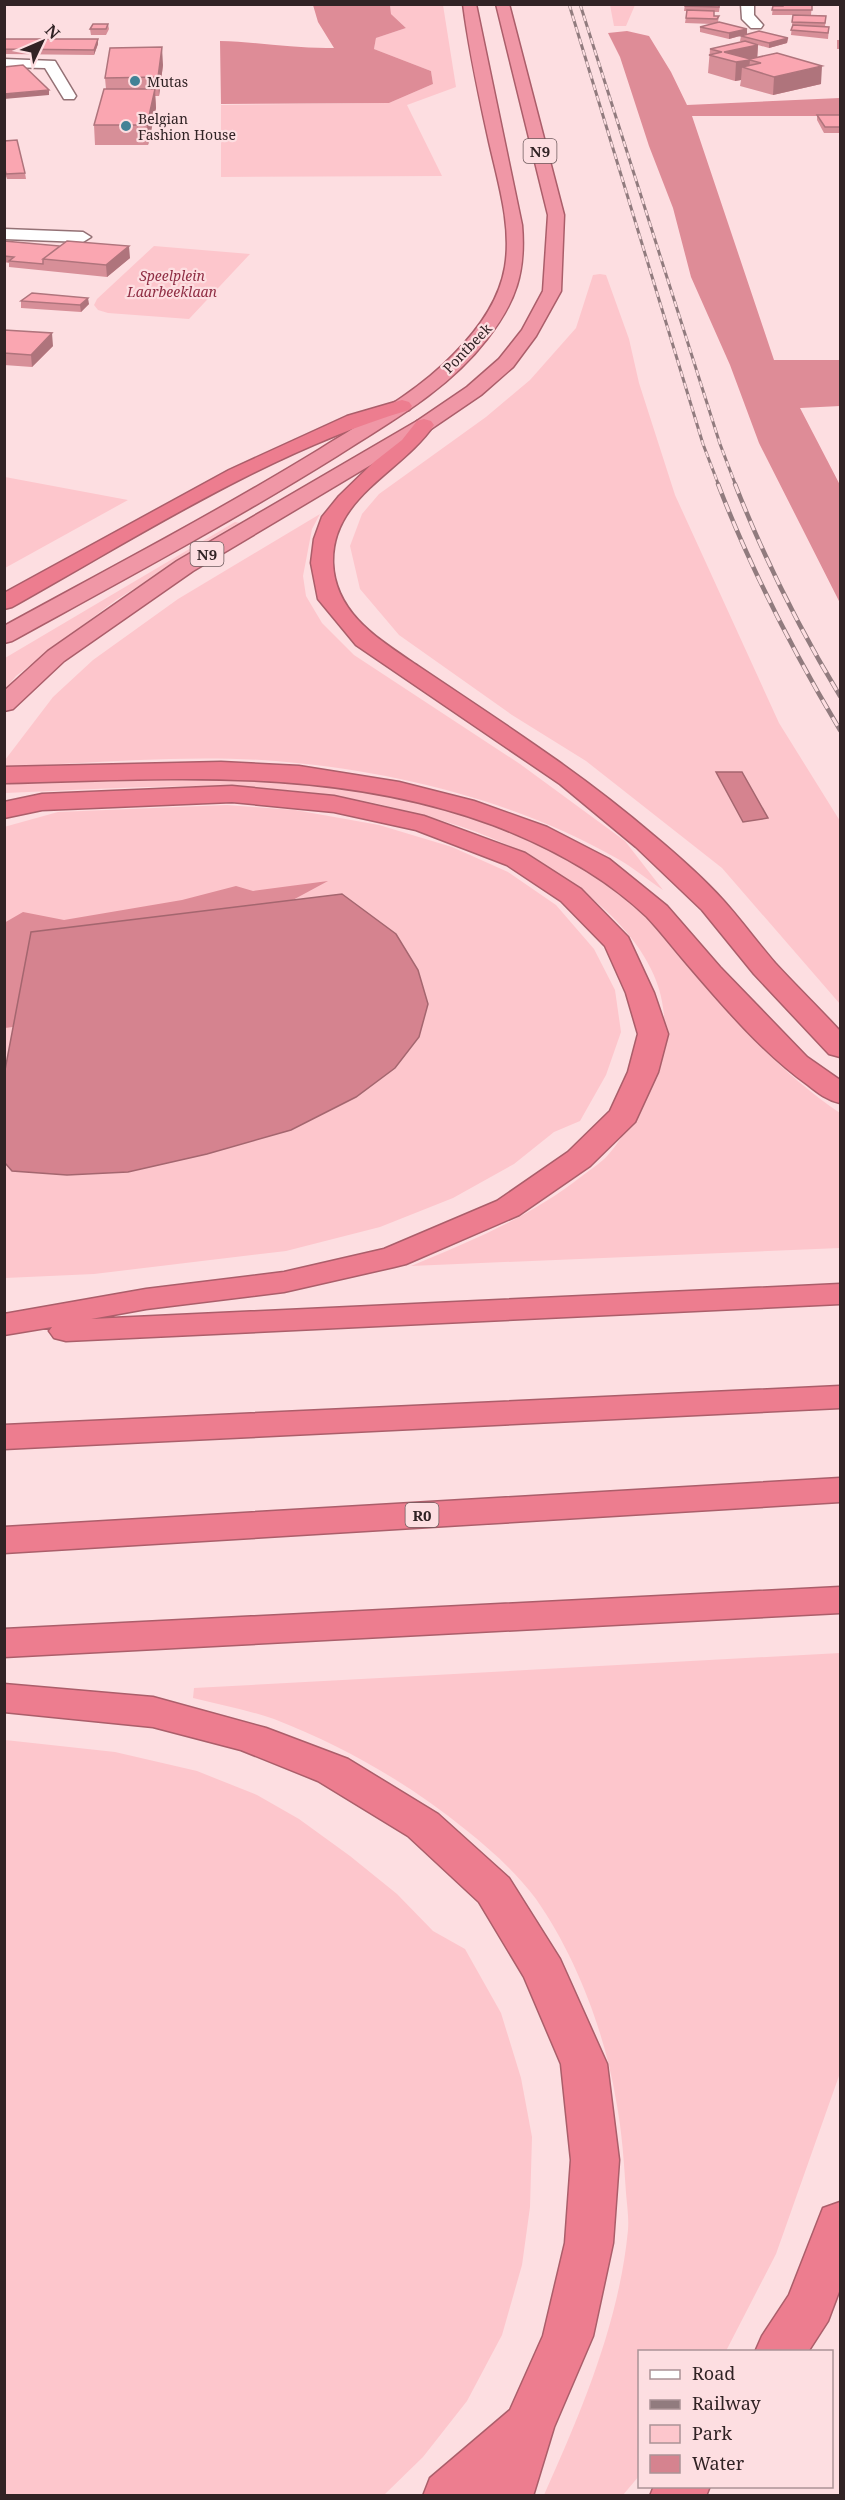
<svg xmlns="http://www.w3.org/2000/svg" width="845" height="2500" font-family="'Noto Serif',serif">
	<rect width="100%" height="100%" fill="#fddee1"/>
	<path fill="#fdc6cc" d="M390,5H443L456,87L407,105L442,176L221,177V105L389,103L433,84L431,71L374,49L376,38L406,28L391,14Z
		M610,5H635L626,26H614Z
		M154,246L250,254L189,319L108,313L98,310L94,305L97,299Z
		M600,274L606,275L629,339L639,383L675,495L779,723L840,821V1004L722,868L586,761L512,715L399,635L360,589L350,546L362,514L379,494L486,417L530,380L576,328L593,275Z
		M5,477L128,500L5,568Z
		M320,514L312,529L303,576L306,596L322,623L354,655L520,764L625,841L663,890C648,880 634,868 618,859C515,800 394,771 276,761C187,754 94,763 5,767V760L53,697L93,660L178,599Z
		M235,522L241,523L116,600L16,676L5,690V658Z
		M222,778C253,780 285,780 317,784C431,797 554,831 640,911C661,931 678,955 697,976C740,1027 785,1076 840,1113V1248L411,1266C471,1241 530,1217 582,1176C590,1170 601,1163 608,1155C626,1135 636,1110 646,1085C652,1070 662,1053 665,1038C666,1031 664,1022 664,1015C658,923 535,849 456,825C415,812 372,801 329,795C222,779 112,789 5,793L4,784Z
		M227,805L295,810L379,825L452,847L508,872L556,905L594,949L615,990L621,1032L606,1075L580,1121L554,1132L514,1164L453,1198L380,1227L286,1251L94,1274L5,1278L4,827L58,812Z
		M840,1653V2073L776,2254L726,2351L640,2352L639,2476L623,2495H544C582,2410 619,2323 628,2230C629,2218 627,2205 626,2193C624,2162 622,2131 616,2100C605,2033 576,1956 536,1899C517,1873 491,1850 466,1830C408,1783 344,1746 274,1719C248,1710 220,1705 193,1698L194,1688Z
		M5,1740L115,1752L197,1771L257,1795L299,1819L350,1856L397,1894L433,1931L465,1949L501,2013L521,2078L532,2137L530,2207L522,2265L502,2335L467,2401L423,2457L384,2495H5Z"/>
	<path fill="#de8c97" d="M313,5H390L391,14L406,28L376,38L374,49L431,71L433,84L389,103L221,104L220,41C259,42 296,49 334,48L318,22Z
		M627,31L649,36L671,72L687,105L840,98V116H692L774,360H840V406L800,408L840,485V603L759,443L730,365L691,277L673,208L649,146L620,57L608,33Z
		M328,881L278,908L20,1026L5,1028L4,923L23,912L64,920L182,900L236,886L253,891Z"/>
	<path fill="#d5838f" stroke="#a4666f" stroke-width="1.5" d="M716,772H742L768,818L743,822Z
		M342,894L396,934L418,970L428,1004L419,1037L395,1068L356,1097L291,1130L207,1154L128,1172L67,1175L12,1171L5,1163V1070L31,932Z"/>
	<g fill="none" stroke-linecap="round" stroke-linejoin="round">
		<g stroke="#947175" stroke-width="3">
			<path id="minor" d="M741,4H754V15L763,25L761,28H751L742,19Z
				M4,59L55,61L76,96L74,99H64L45,68L4,67Z
				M4,229L83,232L91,237L83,242L4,239Z"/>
		</g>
		<g stroke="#ab5e6a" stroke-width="3">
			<path id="trunk" d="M463,4H476L522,225C526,272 516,302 487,339C448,390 390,422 337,456C231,522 121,581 12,641L4,643V626C110,568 217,512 320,449C366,420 415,394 453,355C477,331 499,302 505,267C512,226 498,182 489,142C479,96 469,51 463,4Z
				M496,4H509L564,215L561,291L536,336L513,367L481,395L431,429L193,571L64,661L13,709L4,711V691L48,651L177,561L417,421L467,387L499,359L522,330L543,291L548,215Z"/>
		</g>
		<g stroke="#ab5e6a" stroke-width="3">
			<path id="motorway" d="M402,400L409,402L412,406L409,410C272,450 137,537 12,607L4,609V593L229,470L347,416Z
				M424,419L431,421L434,425C402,472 331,497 333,563C335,614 380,640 418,666C498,720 580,772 653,835C677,855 702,877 723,900C741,920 757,942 775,963C796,986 819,1008 840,1031V1057L829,1054L754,974L702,910L636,847L560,784L356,645L318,599L311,563L314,539L322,517L339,496L374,462L402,440L417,421Z
				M221,762L299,766L399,782L474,801L547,827L609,859L667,906L720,967L807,1057L840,1080V1103C827,1100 818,1093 808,1085C765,1055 722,1005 687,964C674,949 661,932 647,917C603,875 550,847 493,825C333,766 172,779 4,783V767Z
				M232,786L334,796L424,816L525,853L581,889L628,937L654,993L668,1034L658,1072L635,1122L590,1166L519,1215L406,1264L394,1267L284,1292L146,1309L91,1319L840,1284V1304L66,1341L54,1338L49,1331L52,1327L4,1335V1314L146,1289L284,1272L384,1249L497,1201L568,1152L610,1111L628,1072L638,1034L626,993L605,946L561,901L507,865L416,830L334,812L232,802L42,810L4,818V802L42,794Z
				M840,1386V1408L4,1449V1425Z
				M840,1478V1502L4,1553V1527Z
				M840,1587V1613L4,1657V1629Z
				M4,1684L153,1697L266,1728L348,1759L438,1814L509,1878L560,1959L607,2064L619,2160L613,2243L593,2336L554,2427L533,2496H423L430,2478L510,2410L543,2336L565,2243L571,2160L561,2064L524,1977L479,1902L408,1836L318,1781L241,1750L153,1727L4,1712Z
				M840,2202V2289L828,2321L808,2352H755L762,2336L789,2295L823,2208Z
				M654,2486H710L706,2496H650Z"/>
		</g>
		<use href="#minor" fill="#fff" fill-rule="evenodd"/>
		<use href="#trunk" fill="#f097a6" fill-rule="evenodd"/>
		<use href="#motorway" fill="#ed7d8f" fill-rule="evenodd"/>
		<g stroke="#917b7e" stroke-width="3">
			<path id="rail-far1" d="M569,4L703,444L719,486
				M580,4L720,444L736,486"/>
		</g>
		<g stroke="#917b7e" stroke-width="4.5">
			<path id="rail" d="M718,484C751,570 793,651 840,730
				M735,484C764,558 799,628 840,696"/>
		</g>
		<use href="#rail-far1" stroke="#fddee1" stroke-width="2" stroke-dasharray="6" stroke-linecap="butt"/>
		<use href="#rail" stroke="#fddee1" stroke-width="3" stroke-dasharray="10" stroke-linecap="butt"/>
	</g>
	<path fill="#d78f98" d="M685,4H720L719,12H714V16H719L718,22L747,29V34L729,39L700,32V27L712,24L685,23L687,11H684Z
		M812,4L811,15L826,16L825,27H829L828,39L791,35L793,15H772L773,6Z
		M108,24L109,29L106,35H91L90,29Z
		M741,36L788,38L787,43L769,48L758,45L757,58L821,84L773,95L740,86L741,80L735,81L708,73L710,49L742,42L740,41Z
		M4,39H98V44L94,55L4,54Z
		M837,40H840V49H837Z
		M163,65L159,96H155L156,108L148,145H95L94,125L106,89L105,78Z
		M817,115H840V133H824L817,120Z
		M4,141L25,173L26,179H7L4,170Z
		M4,241L130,258L107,277L9,267V263L4,262Z
		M21,301L89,304L81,312L21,308Z
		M4,330L53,346L32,367L4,365Z"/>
	<path fill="#af747c" d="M747,29V34L729,39V33Z
		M788,38L787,43L769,48V43Z
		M98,39V44L94,55V50Z
		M758,45L757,62L750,60L749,69L742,67L741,80L735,81L736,62L724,52Z
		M162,47L163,65L159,96L158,77Z
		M822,66L821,84L773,95L774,77Z
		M155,89L156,108L148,145L147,125Z
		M49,90V95L4,99V94Z
		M129,246L130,258L107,277L106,265Z
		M88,298L89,304L81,312L80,305Z
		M52,333L53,346L32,367L31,355Z"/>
	<path fill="#faa6b1" stroke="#af747c" stroke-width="1.5" d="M685,4H719V7L685,6Z
		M783,4H812V10H772L773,6H783Z
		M687,10L714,11V16H719L717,19L686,18Z
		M793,15L826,16L825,23L792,22Z
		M719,22L747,29L729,33L700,27Z
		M93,24H108L106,29H90Z
		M793,25L829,27L828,33L791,30Z
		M759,31L788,38L769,43L741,36Z
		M4,39H98L94,50L4,49Z
		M745,41L758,45L724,52L750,59L777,53L822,66L774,77L742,67L761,63L750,60L736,62L709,55L722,52L710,49Z
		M162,47L158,77L105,78L110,48Z
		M23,65L49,90L4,94V67Z
		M104,89H155L147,125H94Z
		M817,115H840V127H825Z
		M17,140L25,173L6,174L4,166V141Z
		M4,241L60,246L43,259V264L9,261L14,257L4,256Z
		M67,241L129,246L106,265L43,259Z
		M32,293L88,298L80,305L21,301Z
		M4,330L52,333L31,355L4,353Z"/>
	<g fill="#428296" stroke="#fddee1" stroke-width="2">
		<circle cx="135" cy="81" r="6"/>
		<circle cx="126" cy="126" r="6"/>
	</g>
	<g text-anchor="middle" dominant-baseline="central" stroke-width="4.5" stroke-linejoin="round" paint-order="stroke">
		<g font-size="14" fill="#312325" stroke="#fddee1" text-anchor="start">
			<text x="147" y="81">Mutas</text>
			<text x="138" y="118">Belgian<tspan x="138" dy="16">Fashion House</tspan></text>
		</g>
		<g font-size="14" font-style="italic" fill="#902f45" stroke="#fddee1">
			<text x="172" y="275">Speelplein<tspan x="172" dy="16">Laarbeeklaan</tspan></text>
		</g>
		<g font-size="14" fill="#312325" stroke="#fddee1">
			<text transform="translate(467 348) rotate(-46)">Pontbeek</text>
		</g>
		<g fill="#fddee1" stroke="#6e5b5d" stroke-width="1.5">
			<rect x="523.5" y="139" width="33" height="24" rx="4.5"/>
			<rect x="190.5" y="542" width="33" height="24" rx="4.5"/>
			<rect x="405.5" y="1503" width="33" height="24" rx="4.5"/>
		</g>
		<g font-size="15" font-weight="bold" fill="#312325">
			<text x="540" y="151">N9</text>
			<text x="207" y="554">N9</text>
			<text x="422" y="1515">R0</text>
		</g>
	</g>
	<rect width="845" height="2500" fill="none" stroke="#312325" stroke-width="12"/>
	<rect x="638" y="2350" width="195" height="138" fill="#fddee1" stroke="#ab9396" stroke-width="1.5"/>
	<rect x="650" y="2370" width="30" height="9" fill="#ffffff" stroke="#ab9396" stroke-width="1.5"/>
	<text x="692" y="2380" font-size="18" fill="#312325">Road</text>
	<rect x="650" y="2400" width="30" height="9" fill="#917b7e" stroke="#ab9396" stroke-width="1.5"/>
	<text x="692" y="2410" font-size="18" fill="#312325">Railway</text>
	<rect x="650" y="2425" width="30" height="18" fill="#fdc6cc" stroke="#ab9396" stroke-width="1.5"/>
	<text x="692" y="2440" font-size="18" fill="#312325">Park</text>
	<rect x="650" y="2455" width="30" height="18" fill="#d5838f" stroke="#ab9396" stroke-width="1.5"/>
	<text x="692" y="2470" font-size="18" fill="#312325">Water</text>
	<g transform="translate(42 42) rotate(46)" stroke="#fddee1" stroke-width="4.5" paint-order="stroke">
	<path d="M0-4.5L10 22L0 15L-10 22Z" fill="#312325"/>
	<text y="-9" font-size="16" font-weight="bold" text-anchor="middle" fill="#312325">N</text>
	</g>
</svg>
